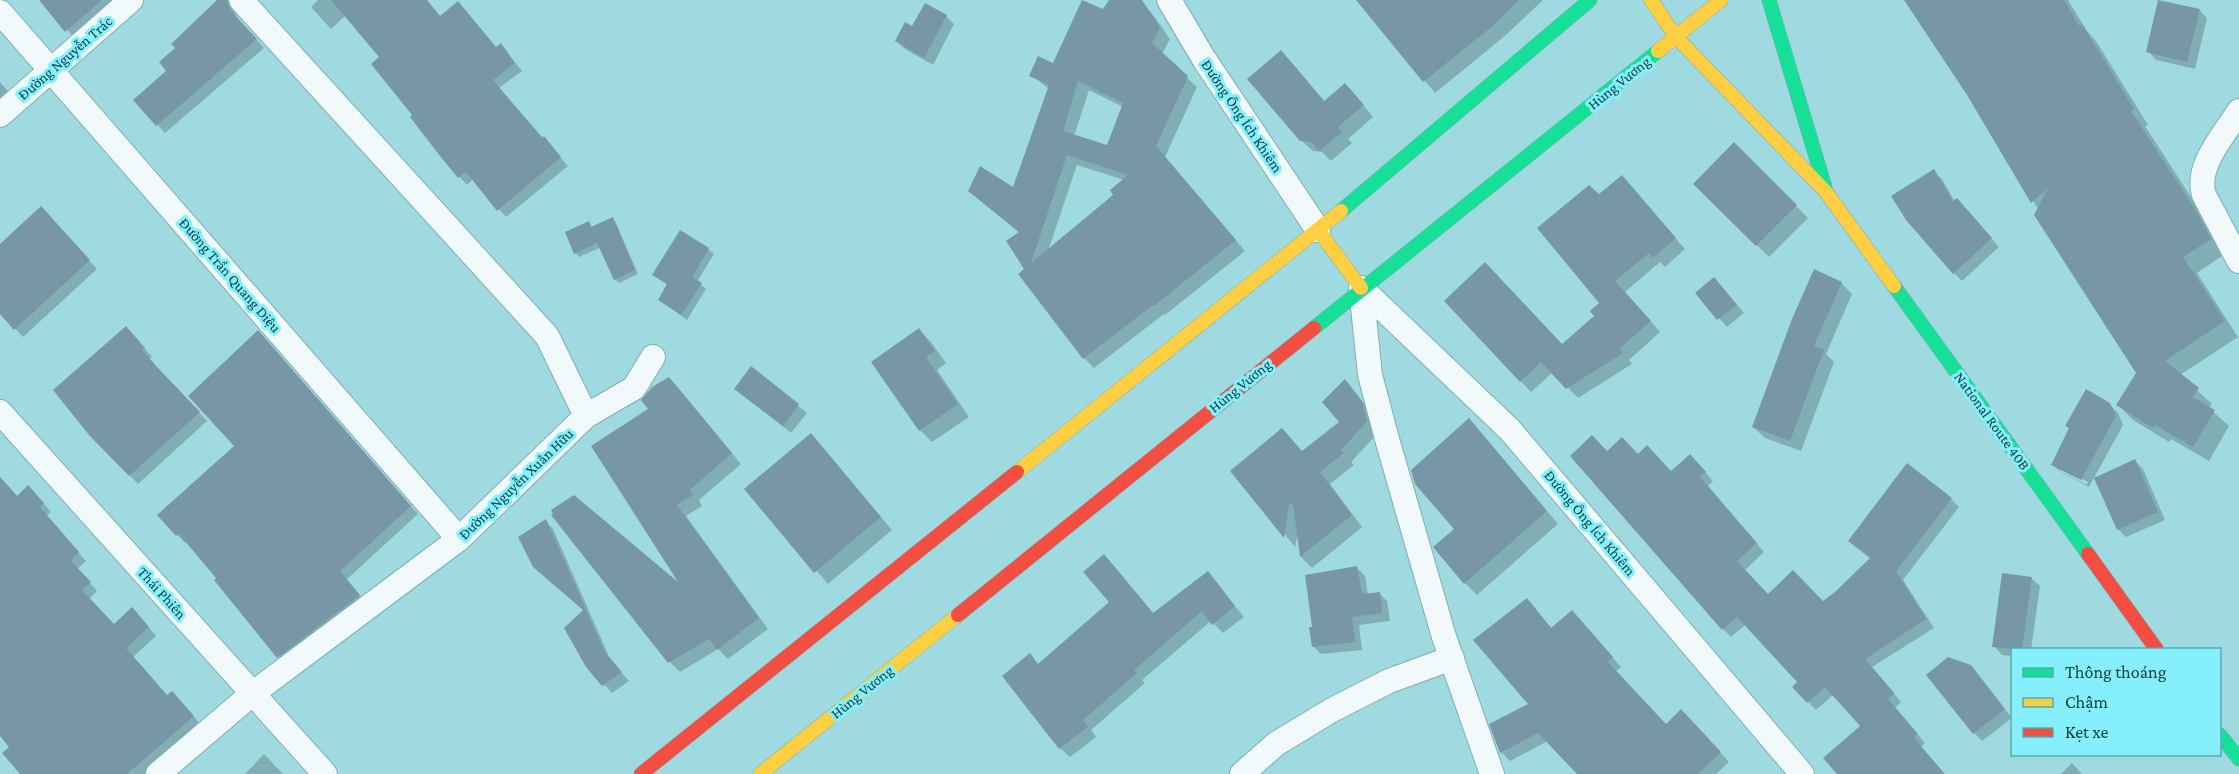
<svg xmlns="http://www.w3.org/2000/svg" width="2239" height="774" font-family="'Crimson Pro',serif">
	<rect width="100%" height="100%" fill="#a0dae1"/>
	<path fill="#0003" fill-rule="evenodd" d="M41,0H126L77,41Z
		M219,0H232L236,4L235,12L238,19L264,48L165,133L135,101L169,71L177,48Z
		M318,0H426L440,17L496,49L501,45L522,71L499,88L568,166L506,217L473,179L467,185L441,156L415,115L382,57L346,15L331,29L311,7Z
		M1111,0H1132L1144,5L1154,16L1170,39L1162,54L1197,87L1165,157L1245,251L1165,315L1164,314L1094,368L1084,358L1026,270L1020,233L969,191L1014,189L1049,89L1034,77L1053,65L1104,11ZM1089,90L1123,107L1108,147L1074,136ZM1077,165L1124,180L1114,195L1048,251Z
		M1358,0H1543L1506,35L1435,93Z
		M1906,0H2068L2087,31L2096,41L2148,125L2145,126L2211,228L2225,254L2197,273L2238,337L2180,375L2212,404L2209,408L2229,426L2209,461L2171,439L2169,442L2133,420L2118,405L2138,373L1968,94Z
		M2199,10L2207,18L2195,69L2156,60L2148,51Z
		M946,16L954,24L933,65L905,49L896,41L912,28Z
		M1292,63L1325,102L1356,96L1373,117L1348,139L1352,143L1331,161L1322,152L1313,151L1301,140Z
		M0,82L8,91L3,95L11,105L0,114Z
		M1734,144L1808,218L1769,257L1695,184Z
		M1933,171L1942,179L1955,202L1965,208L1999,247L1962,281L1954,273Z
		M1632,188L1685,249L1665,267L1660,262L1625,292L1660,332L1629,360L1632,364L1578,398L1553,372L1531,392L1446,301L1563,346L1596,317L1601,303L1599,196Z
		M49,217L97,269L23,337L0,312V246Z
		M612,219L616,223L638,274L619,283L615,279L601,247L579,257L576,253L588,223L593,228Z
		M708,249L714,254L697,282L706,289L687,320L660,300L668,285L654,275Z
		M1841,283L1852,294L1826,354L1834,362L1801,451L1765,438L1753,427Z
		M1722,287L1744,313L1727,327L1697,293Z
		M919,330L931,342L946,363L937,370L969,417L932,442L920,430Z
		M134,336L152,357L149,359L166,378L207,421L138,484L90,434Z
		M266,340L418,514L346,580L367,604L286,665L218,578L187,542L185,543L159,515L237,446Z
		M751,368L807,413L791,433L736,389Z
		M1345,381L1373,414L1378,433L1351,462L1354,465L1330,484L1362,527L1312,568L1301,557L1298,533L1295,547L1232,471L1303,453L1341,423Z
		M679,389L741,464L699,500L702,506L686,516L768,629L728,659L718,649L680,672L670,662L683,588L593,446Z
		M2109,404L2118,413L2123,425L2089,487L2061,472L2052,464ZM2060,468L2088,482L2087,485L2060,471Z
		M1481,433L1558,524L1477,595L1465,583L1456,529Z
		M811,435L892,530L828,584L746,489Z
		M1607,453L1638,455L1671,472L1698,464L1713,481L1708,486L1764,552L1744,571L1768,596L1824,603L1951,499L1959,507L1903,580L1934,628L1872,667L1901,702L1895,708L1925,743L1921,747L1944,774H1839L1862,727L1833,695L1816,710L1794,687L1799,682L1746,624L1731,637L1723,629Z
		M2135,461L2143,469L2165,520L2126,537L2118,529Z
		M0,477L18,497L36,495L51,512L46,516L86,561L77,569L97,591L89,599L114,626L140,617L156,636L133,657L168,697L180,701L201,725L145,774H22L11,747L0,734Z
		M545,521L553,529L611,661L629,681L612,693L587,667L585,611Z
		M1113,565L1154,614L1208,573L1244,617L1223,633L1211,621L1142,680L1145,683L1091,730L1096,737L1070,757L1060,748L1030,655L1039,665L1111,603Z
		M1357,568L1365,576L1368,595L1379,593L1387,601L1390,621L1359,625L1362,650L1321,654L1313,646L1314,628Z
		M2031,578L2040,586L2031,650H2012V656L2002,655L1994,646Z
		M1527,600L1552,629L1581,621L1621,667L1616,671L1666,725L1690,720L1729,762L1716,774H1579L1548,741L1510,761L1501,752L1530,704Z
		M1971,666L2012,718L1982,741L1974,733Z
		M264,754L283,774H245Z
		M2072,763L2082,774H2061Z"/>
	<path fill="#7897a6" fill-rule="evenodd" d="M39,0H102L65,32Z
		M217,0H227L230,10L257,39L156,126L133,100L166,71L159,62L175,48L171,44Z
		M331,0H427L440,16L458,1L496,47L501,43L515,63L493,80L542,138L544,136L561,157L497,211L466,172L458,178L440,156L410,117L412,115L371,64L379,57Z
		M1082,0L1103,9L1109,0H1142L1160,27L1152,43L1188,76L1156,146L1236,240L1154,306L1153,305L1083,359L1018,274L1024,269L1006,241L1019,232L968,191L980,166L1013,187L1049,85L1029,76L1038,56L1053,63ZM1078,81L1123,103L1107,145L1063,131ZM1067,155L1128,175L1110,190L1113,195L1031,263Z
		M1356,0H1519L1495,24L1423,82Z
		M1904,0H2064L2079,26L2082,24L2134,109L2131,111L2196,211L2211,239L2183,257L2225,321L2165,361L2199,388L2192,397L2215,410L2193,447L2155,425L2153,428L2116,405L2136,373L2034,215L2048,188L2031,203L1967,95Z
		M2158,0L2200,9L2187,62L2146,52Z
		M925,3L947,15L924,58L895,41L905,22L912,26Z
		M1281,50L1324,101L1345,83L1364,105L1338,127L1342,132L1319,151L1311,142L1300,141L1247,79Z
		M1734,142L1797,205L1756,246L1693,184Z
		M1934,169L1953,201L1957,198L1992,238L1953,274L1906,220L1891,196Z
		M1622,175L1676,238L1653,258L1649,253L1615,281L1651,321L1619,349L1623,353L1566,389L1541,362L1520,382L1444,301L1485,262L1562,344L1594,316L1590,311L1599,303L1537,228L1589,185L1599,194Z
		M41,206L90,260L14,330L0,314V244Z
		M613,217L635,270L614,280L597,243L574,254L565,232L589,221L591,227Z
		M680,230L709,248L692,277L702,283L681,315L658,300L667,284L652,275Z
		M1814,269L1842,282L1814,346L1824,350L1790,441L1752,427L1792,319Z
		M1714,277L1737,305L1717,320L1695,293Z
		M126,326L145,348L142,350L158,368L200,412L129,476L89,435L53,390Z
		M919,328L935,351L926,357L958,404L919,431L871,362Z
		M258,330L411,506L340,571L360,595L277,658L214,580L216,578L179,534L176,536L157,515L234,446L188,396Z
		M751,366L799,404L783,426L734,389Z
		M669,377L732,453L690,490L693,495L677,505L759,618L717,650L709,639L668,663L551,515L553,514L551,510L574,495L678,582L591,446L648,409L641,400L652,387Z
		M1345,379L1362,401L1367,421L1341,450L1344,453L1320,472L1352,515L1300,557L1293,504H1289L1284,538L1230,471L1282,428L1302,451L1339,422L1322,402Z
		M2086,389L2110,403L2116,416L2081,480L2051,465L2069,428L2065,426Z
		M1469,418L1547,511L1464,584L1433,547L1454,529L1415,484L1411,470Z
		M811,433L881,517L814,573L744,489Z
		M1592,435L1607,451L1622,437L1638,454L1647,445L1671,471L1690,454L1706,472L1700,477L1757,543L1737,561L1768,594L1793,570L1823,601L1835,592L1870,558L1848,541L1907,463L1952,498L1896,571L1926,619L1865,659L1894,693L1888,699L1918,734L1914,738L1945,774H1837L1823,758L1860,726L1825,687L1807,703L1792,687L1797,682L1737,617L1722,630L1570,456Z
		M2135,459L2158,512L2117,530L2094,478Z
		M0,477L17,496L28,485L44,503L40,507L79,552L70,560L91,582L82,590L114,624L132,607L149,627L126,648L167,695L172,691L194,716L127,774H20L2,753L9,747L0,736Z
		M546,519L604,651L622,672L602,686L586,667L564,628L583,610L533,567L518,537Z
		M1104,554L1153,613L1208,571L1235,606L1212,625L1202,611L1134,670L1137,673L1083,720L1088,727L1059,749L1002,676L1030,653L1038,664L1109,602L1083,572Z
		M1357,566L1362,594L1380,592L1382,613L1352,617L1355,642L1312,647L1309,627H1312L1305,575Z
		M2002,573L2032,577L2022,650L1992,647Z
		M1527,598L1551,628L1572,610L1613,657L1608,662L1666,724L1681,709L1721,752L1698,774H1577L1538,733L1500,753L1489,724L1528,704L1473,640Z
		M1948,657L1971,665L2005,709L1973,734L1926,675Z"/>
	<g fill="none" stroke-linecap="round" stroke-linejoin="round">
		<g stroke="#7eaeb3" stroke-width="26">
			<path id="street" d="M1169,0L1204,59L1318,230
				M0,12L459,539
				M2239,111C2224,135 2195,166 2204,195L2239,261
				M0,115L131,0
				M1361,288L1510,430L1802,774
				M1361,288L1370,375L1387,439L1444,637L1492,774
				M0,412L325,774
				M586,416L634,388L653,357
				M158,774L252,694L459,539L586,416L547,336L241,0
				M1242,774L1276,744L1332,710L1389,681L1452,658"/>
		</g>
		<g stroke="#7eaeb3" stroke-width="15">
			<path id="fast" d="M1769,0L1825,187
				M1341,211L1590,0
				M1894,286L2088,554
				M1314,328L1658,51
				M2220,735L2239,759"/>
		</g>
		<g stroke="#7eaeb3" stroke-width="15">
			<path id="slow" d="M1651,0L1676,37L1826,192L1894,286
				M1658,51L1721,0
				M1318,230L1361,288
				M1017,472L1341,211
				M760,774L958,615"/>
		</g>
		<g stroke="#7eaeb3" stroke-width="15">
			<path id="jam" d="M2088,554L2157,650
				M958,615L1314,328
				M641,774L1017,472"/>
		</g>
		<use href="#street" stroke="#f1f9fa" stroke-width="24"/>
		<use href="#fast" stroke="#16e098" stroke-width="14"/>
		<use href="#slow" stroke="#ffcf43" stroke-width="14"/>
		<use href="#jam" stroke="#f24e42" stroke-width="14"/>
	</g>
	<g text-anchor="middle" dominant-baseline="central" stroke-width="6" stroke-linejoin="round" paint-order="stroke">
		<g font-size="15" fill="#104044" stroke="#85f0fc">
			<text transform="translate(65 58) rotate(-41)">Đường Nguyễn Trác</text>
			<text transform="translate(1619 83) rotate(-39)">Hùng Vương</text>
			<text transform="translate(1242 116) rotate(56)">Đường Ông Ích Khiêm</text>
			<text transform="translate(230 275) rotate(49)">Đường Trần Quang Diệu</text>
			<text transform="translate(1240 386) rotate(-39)">Hùng Vương</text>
			<text transform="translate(1992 421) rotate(54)">National Route 40B</text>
			<text transform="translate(516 484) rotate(-44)">Đường Nguyễn Xuân Hữu</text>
			<text transform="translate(1590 523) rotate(50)">Đường Ông Ích Khiêm</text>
			<text transform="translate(162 593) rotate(48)">Thái Phiên</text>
			<text transform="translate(862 692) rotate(-39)">Hùng Vương</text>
		</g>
	</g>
	<rect x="2011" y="648" width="210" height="108" fill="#85f0fc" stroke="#56aab2" stroke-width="1.5"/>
	<rect x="2023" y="668" width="30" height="9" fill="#16e098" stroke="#56aab2" stroke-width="1.5"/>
	<text x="2065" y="678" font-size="18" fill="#104044">Thông thoáng</text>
	<rect x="2023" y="698" width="30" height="9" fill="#ffcf43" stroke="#56aab2" stroke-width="1.5"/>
	<text x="2065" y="708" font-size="18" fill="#104044">Chậm</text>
	<rect x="2023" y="728" width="30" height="9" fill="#f24e42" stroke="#56aab2" stroke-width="1.5"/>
	<text x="2065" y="738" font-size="18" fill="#104044">Kẹt xe</text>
</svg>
